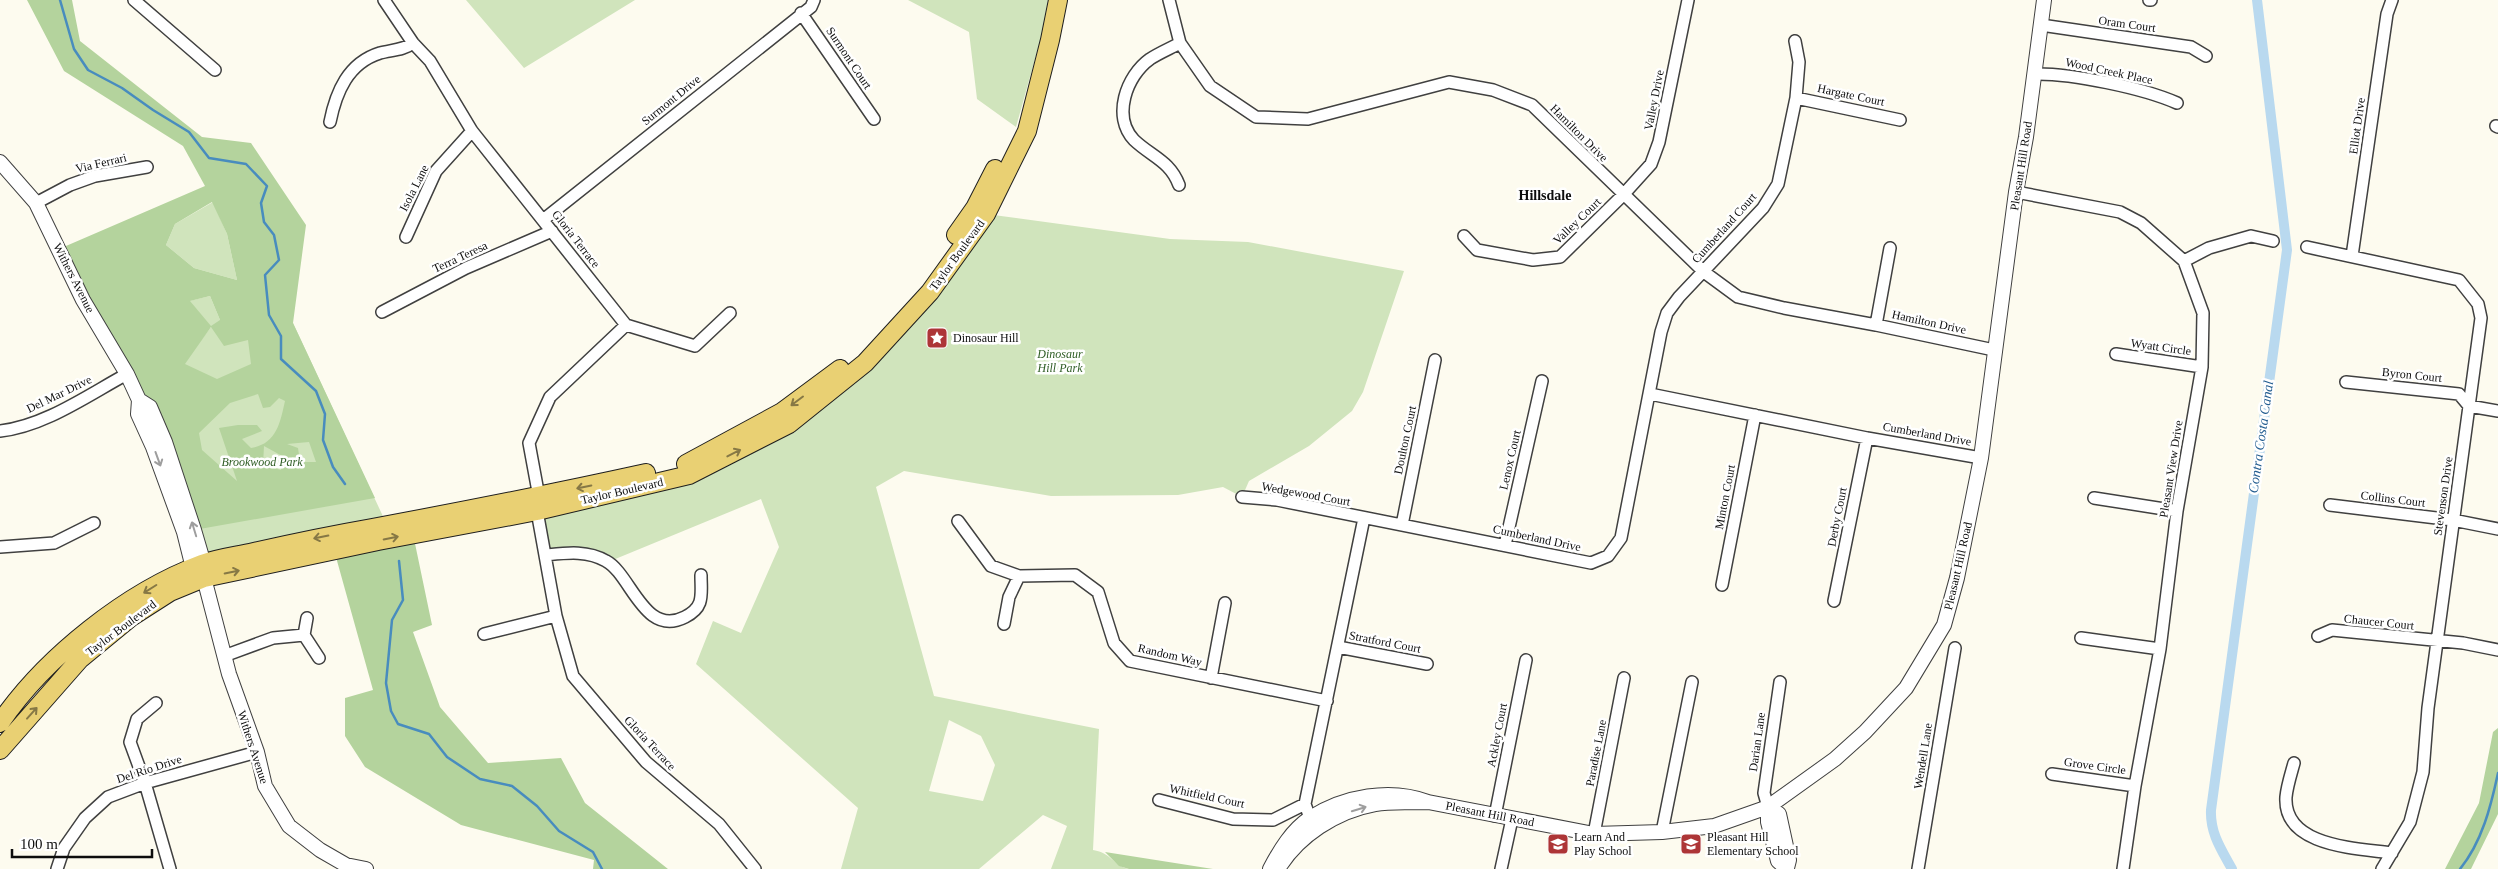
<svg xmlns="http://www.w3.org/2000/svg" width="2498" height="869" font-family="'Times New Roman',serif">
	<rect width="100%" height="100%" fill="#fdfbef"/>
	<path fill="#d0e4bc" fill-rule="evenodd" d="M466,0H635L524,68Z
		M908,0H1048L1042,34L1016,127L977,99L969,32Z
		M213,202L227,234L237,280L194,268L166,245L175,224Z
		M986,214L1170,239L1248,242L1404,271L1363,392L1352,411L1309,446L1249,481L1242,497L1223,487L1178,495L1051,496L904,471L876,487L934,696L1099,729L1093,850C1112,853 1112,865 1129,869H1051L1067,826L1043,815L979,869H841L858,808L696,664L713,621L741,633L779,547L761,499L608,562L546,555L537,511L689,475L865,363ZM949,720L981,736L995,765L983,801L929,791Z
		M210,296L220,320L293,323L387,525L204,564L150,407L211,327L189,301Z"/>
	<path fill="#b4d39d" fill-rule="evenodd" d="M27,0H72L80,41L202,137L251,143L306,225L293,323L375,498L194,530L165,442L59,249L205,186L183,146L64,71ZM212,202L227,234L237,280L194,268L166,245L175,224ZM210,296L220,320L211,326L190,301ZM211,327L224,346L248,340L251,364L217,379L185,364ZM258,394L263,408L270,407L279,398L285,401C280,424 276,444 251,448L242,439L262,431L257,425H238L219,428L237,481L202,450L199,433L230,403ZM309,442L316,462H300L298,448L287,444ZM264,446L284,457L281,470L263,465Z
		M413,534L432,625L413,632L440,707L488,763L561,758L585,803L668,869H593L594,860L461,825L365,767L345,736V698L373,690L334,550Z
		M2498,728V814L2471,869H2445L2479,803L2493,732Z
		M1105,852L1213,869H1129L1119,866Z"/>
	<g fill="none" stroke-linecap="round" stroke-linejoin="round">
		<path stroke="#488cbe" stroke-width="2.5" d="M60,0L74,49L88,70L122,88L153,110L189,132L209,158L246,164L267,186L261,203L264,222L274,235L279,260L265,275L269,315L281,336V359L316,391L325,414L323,440L333,467L345,484
			M399,561L403,600L392,620L386,683L391,711L398,724L429,734L447,757L480,779L512,786L537,806L559,831L593,852L602,869
			M2460,869C2482,842 2491,806 2498,773"/>
		<path stroke="#b9d9ef" stroke-width="10" d="M2232,869C2221,849 2210,833 2211,810L2287,250L2257,0"/>
		<g stroke="#404040" stroke-width="14">
			<path id="minor" d="M134,0L215,70
				M384,0L413,43L430,61L472,131L626,325
				M1169,0L1180,43L1210,86L1256,117L1308,119L1449,82L1493,90L1532,105L1704,272L1738,297L1784,308L1876,325L1994,350
				M2149,0H2151
				M801,13L874,119
				M2041,25L2191,47L2206,56
				M2034,74C2071,73 2143,88 2177,103
				M1796,98L1900,120
				M330,122C336,92 348,63 380,53C391,50 404,50 413,43
				M2496,126L2498,127
				M1179,185C1170,161 1152,157 1134,140C1112,117 1126,76 1150,59C1159,53 1171,48 1180,43
				M2016,192L2120,212L2141,223L2184,261L2203,313L2202,367L2177,511L2160,649L2135,786L2123,869
				M36,203L70,185L95,176L147,167
				M543,220L811,7L814,0
				M1464,236L1477,250L1533,260L1560,257L1623,195L1651,164L1659,142L1688,0
				M406,237L436,171L472,131
				M2307,247L2459,280L2478,304L2481,318L2428,708L2423,772L2410,822L2382,869
				M2352,256L2387,14L2392,0
				M2184,261L2209,248L2251,236L2273,241
				M382,312L466,268L552,231
				M626,325L695,346L730,313
				M1876,325L1890,248
				M2116,354L2202,367
				M2346,382L2459,394L2469,406L2498,411
				M1650,394L1867,438L1981,458
				M0,431C45,426 88,395 127,374
				M539,497L529,443L550,397L626,325
				M1242,497L1277,500L1591,563L1608,556L1621,538L1661,332L1667,313L1679,297L1763,208L1778,184L1796,98L1799,62L1795,41
				M2094,498L2177,511
				M2330,505L2453,520L2498,529
				M537,511L556,616L573,676L646,762L719,824L755,869
				M958,521L991,566L1019,576L1075,575L1098,592L1114,643L1130,661L1327,701
				M1402,525L1435,360
				M1505,545L1542,381
				M0,547L54,543L94,523
				M546,555C566,553 587,550 606,561C631,574 644,638 685,617C705,607 701,595 701,575
				M1722,585L1755,415
				M1834,601L1867,438
				M307,618L304,635L319,658
				M1004,624L1009,597L1019,576
				M484,634L556,616
				M2318,636L2332,630L2463,643L2498,650
				M2081,638L2160,649
				M1338,647L1427,664
				M224,656L273,638L304,635
				M1211,678L1225,603
				M156,703L137,719L130,742L145,783L170,869
				M2294,763C2291,774 2287,786 2286,797C2283,847 2357,848 2392,853
				M2052,774L2135,786
				M1159,800L1233,819L1273,820L1305,804
				M1768,807L1764,793L1780,682
				M1495,816L1526,660
				M1312,824L1305,804L1364,518
				M1662,832L1692,682
				M1594,834L1624,678
				M57,869L64,848L85,818L108,797L145,783L257,752
				M1501,869L1512,819
				M1918,869L1955,648"/>
		</g>
		<g stroke="#404040" stroke-width="16">
			<path id="tertiary" d="M0,162L36,203L83,300L127,374L139,400L138,414L153,447L184,532L193,568L204,578V564L194,530L165,442L150,407L139,400
				M204,578L229,674L257,752L265,786L289,826L320,850L346,865L366,869
				M1428,802L1594,834L1662,832L1714,826L1768,807L1835,759L1865,732L1906,688L1944,625L1957,578L1981,458L2016,192L2026,137L2044,0
				M1768,807L1779,814L1789,860L1787,868
				M1768,807V822L1778,861L1787,869
				M1270,869C1280,850 1292,830 1310,818C1345,796 1390,788 1428,802C1411,803 1392,801 1375,804C1336,811 1298,836 1278,869"/>
		</g>
		<g stroke="#1e1e1e" stroke-width="20">
			<path id="primary" d="M956,235L975,208L995,169
				M686,464L782,412L840,369
				M0,723C45,657 127,592 202,564C218,558 237,556 254,552C293,543 332,535 372,528C464,511 555,493 646,473
				M0,750L80,659L131,617L170,592L204,578L378,541L537,511L689,475L789,424L865,363L930,292L986,214L1027,131L1050,40L1058,0"/>
		</g>
		<use href="#minor" stroke="#fff" stroke-width="11"/>
		<use href="#tertiary" stroke="#fff" stroke-width="14"/>
		<use href="#primary" stroke="#e9d073" stroke-width="18"/>
	</g>
	<defs><path id="oneway-shaft" d="M-6 0H5M1.5-3L5.5 0L1.5 3" fill="none" stroke-width="1.6" stroke-linecap="round" stroke-linejoin="round" transform="scale(1.25)"/></defs>
	<g stroke="#867845">
		<use href="#oneway-shaft" transform="translate(797 401) rotate(143)"/>
		<use href="#oneway-shaft" transform="translate(734 453) rotate(-27)"/>
		<use href="#oneway-shaft" transform="translate(584 487) rotate(168)"/>
		<use href="#oneway-shaft" transform="translate(321 537) rotate(169)"/>
		<use href="#oneway-shaft" transform="translate(391 538) rotate(-11)"/>
		<use href="#oneway-shaft" transform="translate(232 572) rotate(-12)"/>
		<use href="#oneway-shaft" transform="translate(150 589) rotate(148)"/>
		<use href="#oneway-shaft" transform="translate(32 713) rotate(-48)"/>
	</g>
	<g stroke="#9e9e9e">
		<use href="#oneway-shaft" transform="translate(158 459) rotate(70)"/>
		<use href="#oneway-shaft" transform="translate(194 529) rotate(-107)"/>
		<use href="#oneway-shaft" transform="translate(1359 809) rotate(-17)"/>
	</g>
	<defs>
		<g id="sight-square" transform="scale(1.125)"><rect x="-9" y="-9" width="18" height="18" rx="4" fill="#ad3537" stroke="#fff"/><path d="M0-6L1.8-2.2L6-1.7L2.9 1.2L3.7 5.4L0 3.3L-3.7 5.4L-2.9 1.2L-6-1.7L-1.8-2.2Z" fill="#fff"/></g>
		<g id="school-square" transform="scale(1.125)"><rect x="-9" y="-9" width="18" height="18" rx="4" fill="#ad3537" stroke="#fff"/><path d="M0-5L7-2L0 1L-7-2ZM-4 1L0 2.5L4 1V4Q0 6-4 4Z" fill="#fff"/></g>
	</defs>
	<g fill-rule="evenodd">
		<use href="#sight-square" x="937" y="338"/>
		<use href="#school-square" x="1558" y="844"/>
		<use href="#school-square" x="1691" y="844"/>
	</g>
	<g text-anchor="middle" dominant-baseline="central" stroke-width="5" stroke-linejoin="round" paint-order="stroke">
		<g font-size="12" fill="#0d0d0d" stroke="#fff">
			<text transform="translate(2127 24) rotate(8)">Oram Court</text>
			<text transform="translate(849 58) rotate(56)">Surmont Court</text>
			<text transform="translate(2109 71) rotate(12)">Wood Creek Place</text>
			<text transform="translate(1851 95) rotate(12)">Hargate Court</text>
			<text transform="translate(671 100) rotate(-39)">Surmont Drive</text>
			<text transform="translate(1654 100) rotate(-79)">Valley Drive</text>
			<text transform="translate(2357 126) rotate(-82)">Elliot Drive</text>
			<text transform="translate(1579 133) rotate(45)">Hamilton Drive</text>
			<text transform="translate(101 163) rotate(-13)">Via Ferrari</text>
			<text transform="translate(2021 166) rotate(-81)">Pleasant Hill Road</text>
			<text transform="translate(414 188) rotate(-63)">Isola Lane</text>
			<text transform="translate(1577 221) rotate(-44)">Valley Court</text>
			<text transform="translate(1724 228) rotate(-48)">Cumberland Court</text>
			<text transform="translate(576 239) rotate(52)">Gloria Terrace</text>
			<text transform="translate(957 255) rotate(-54)">Taylor Boulevard</text>
			<text transform="translate(460 257) rotate(-25)">Terra Teresa</text>
			<text transform="translate(74 278) rotate(63)">Withers Avenue</text>
			<text transform="translate(1929 322) rotate(12)">Hamilton Drive</text>
			<text transform="translate(2161 347) rotate(8)">Wyatt Circle</text>
			<text transform="translate(2412 375) rotate(6)">Byron Court</text>
			<text transform="translate(59 394) rotate(-26)">Del Mar Drive</text>
			<text transform="translate(1927 434) rotate(10)">Cumberland Drive</text>
			<text transform="translate(1405 440) rotate(-78)">Doulton Court</text>
			<text transform="translate(1510 460) rotate(-77)">Lenox Court</text>
			<text transform="translate(2171 469) rotate(-81)">Pleasant View Drive</text>
			<text transform="translate(622 491) rotate(-13)">Taylor Boulevard</text>
			<text transform="translate(1306 494) rotate(10)">Wedgewood Court</text>
			<text transform="translate(2443 496) rotate(-82)">Stevenson Drive</text>
			<text transform="translate(1725 497) rotate(-79)">Minton Court</text>
			<text transform="translate(2393 499) rotate(7)">Collins Court</text>
			<text transform="translate(1837 517) rotate(-79)">Derby Court</text>
			<text transform="translate(1537 538) rotate(12)">Cumberland Drive</text>
			<text transform="translate(1958 566) rotate(-77)">Pleasant Hill Road</text>
			<text transform="translate(2379 622) rotate(6)">Chaucer Court</text>
			<text transform="translate(121 628) rotate(-37)">Taylor Boulevard</text>
			<text transform="translate(1385 642) rotate(11)">Stratford Court</text>
			<text transform="translate(1170 655) rotate(13)">Random Way</text>
			<text transform="translate(1497 735) rotate(-79)">Ackley Court</text>
			<text transform="translate(1757 742) rotate(-82)">Darian Lane</text>
			<text transform="translate(650 743) rotate(47)">Gloria Terrace</text>
			<text transform="translate(253 747) rotate(72)">Withers Avenue</text>
			<text transform="translate(1596 753) rotate(-79)">Paradise Lane</text>
			<text transform="translate(1923 756) rotate(-81)">Wendell Lane</text>
			<text transform="translate(2095 766) rotate(8)">Grove Circle</text>
			<text transform="translate(149 769) rotate(-18)">Del Rio Drive</text>
			<text transform="translate(1207 796) rotate(12)">Whitfield Court</text>
			<text transform="translate(1490 814) rotate(11)">Pleasant Hill Road</text>
		</g>
		<g font-size="12" fill="#0d0d0d" stroke="#fff" text-anchor="start">
			<text x="953" y="338">Dinosaur Hill</text>
			<text x="1574" y="837">Learn And<tspan x="1574" dy="14">Play School</tspan></text>
			<text x="1707" y="837">Pleasant Hill<tspan x="1707" dy="14">Elementary School</tspan></text>
		</g>
		<g font-size="12" font-style="italic" fill="#2f5d25" stroke="#fff">
			<text x="1060" y="354">Dinosaur<tspan x="1060" dy="14">Hill Park</tspan></text>
			<text x="262" y="462">Brookwood Park</text>
		</g>
		<g font-size="14" font-weight="bold" fill="#0d0d0d" stroke="#fff">
			<text x="1545" y="195">Hillsdale</text>
		</g>
		<g font-size="14" font-style="italic" fill="#245e91" stroke="#fff">
			<text transform="translate(2261 437) rotate(-82)">Contra Costa Canal</text>
		</g>
	</g>
	<path d="M12 849v8h140v-8" fill="none" stroke="#0d0d0d" stroke-width="2.5"/>
	<text x="20" y="849" font-size="15" fill="#0d0d0d" stroke="#ffffff" stroke-width="4" paint-order="stroke">100 m</text>
</svg>
